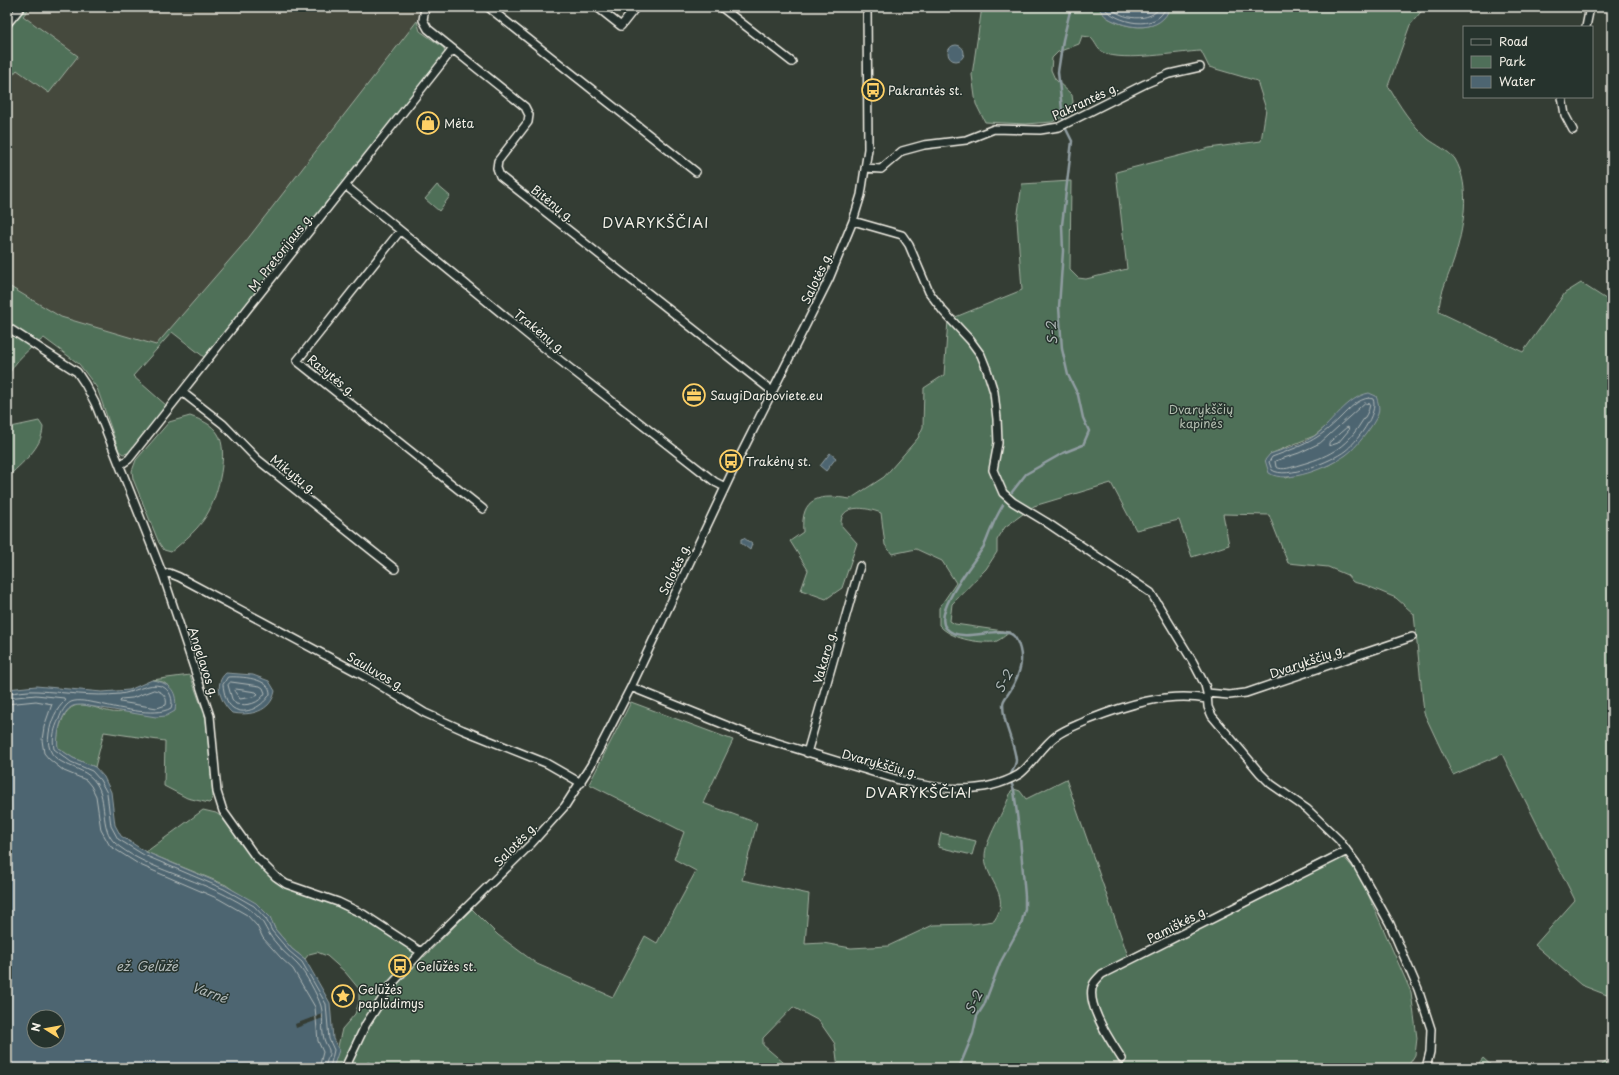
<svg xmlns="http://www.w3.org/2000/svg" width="1619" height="1075" font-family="'Playpen Sans',sans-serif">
	<rect width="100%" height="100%" fill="#343d34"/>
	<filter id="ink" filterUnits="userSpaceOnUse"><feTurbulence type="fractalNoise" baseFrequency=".025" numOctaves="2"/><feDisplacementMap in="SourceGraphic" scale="8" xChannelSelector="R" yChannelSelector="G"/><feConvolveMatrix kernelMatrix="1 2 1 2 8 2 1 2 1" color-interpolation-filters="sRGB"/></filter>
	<g filter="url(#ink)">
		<path fill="#44483d" d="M30,7H419L417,21L246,241L156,346L61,317L7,285V82L16,70L78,56L23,16Z"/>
		<path fill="#4f6f59" stroke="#a2b0a0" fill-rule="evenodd" d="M7,7H30L23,16L78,56L49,93L17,70L7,82Z
			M982,7H1097C1101,10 1103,15 1108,18C1127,29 1161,34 1170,7H1425L1410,25L1388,86C1399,105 1411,124 1428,139C1436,145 1449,151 1455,159C1472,188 1463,230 1454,260C1448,278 1439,294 1439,312L1523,352L1565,293L1581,283L1612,303V997L1581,985L1535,945L1575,900L1502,754L1453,775L1424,713L1414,614L1396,598L1365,585L1353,582L1347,575L1328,567L1288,563L1269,515L1223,514L1229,545L1192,557L1179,520L1136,530L1111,483L1034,506L1005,527L997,540V552L986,569L952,604L950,621L955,624L1010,632C1006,635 999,641 994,642C977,643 951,639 939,625V608L956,583L942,561L916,549L892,554L885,545L881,513C866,507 840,503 841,525L857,543L842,588L826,599L801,590L808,570L790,541L803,532C800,496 821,494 850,499L884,477L918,438L923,427L924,388L944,375L948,320L1022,290L1017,220L1022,184L1071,181L1070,270L1078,278L1086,279L1127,269L1116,172L1209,148L1261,141L1266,109L1257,81L1209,67L1201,51C1179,52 1123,62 1104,53C1097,50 1096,42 1090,37L1082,36L1079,44L1058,52L1052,58L1051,70L1055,79L1072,95L1073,102L1068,114L1052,122L1025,124L985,122L976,104L972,75ZM1329,424L1347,454L1329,465L1286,478L1270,454L1314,436Z
			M417,21L420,31L444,48L445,54L204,357L172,332L133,376L167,406L129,453L123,454L119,451L97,388L79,364L44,338C29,349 15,360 7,378V285L61,317L156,345L246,241Z
			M437,185L450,196L439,211L425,199Z
			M190,416C201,420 212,424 218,434C229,452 218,493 209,511C201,527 184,541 171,552L164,550L159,543L133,479L132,471L136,460L169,422Z
			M39,421L43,427C42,449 21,463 7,478V423L11,427Z
			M190,675L206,719L213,795L212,800L209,803L187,798L164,786L165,741L104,732L95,767L73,758L58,748C56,737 59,728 63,718C76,690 102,716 121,712C130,710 160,692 170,687L163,682L152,680Z
			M631,702L733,740L703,803L757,823L742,880L809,894L805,944L823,943L851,948L888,946L933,925L973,924L994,921C1012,895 987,883 985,857C984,841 1006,809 1011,791L1014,789L1020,791L1026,799L1066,779L1128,956L1338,850L1360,876L1411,992L1417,1038L1415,1055L1407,1068H838L835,1044L819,1021L793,1007L763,1038V1045L790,1068H333L342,1029L355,1014L359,1002V989L345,972L327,956L317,952L309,954L305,959L292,949L275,929L270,917L226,885L146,852L203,810L216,813L226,820L274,881L336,906L367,921L424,957L472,909L498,935L537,964L613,997L645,936L657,943L696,871L674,859L684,832L589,784Z
			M941,833L976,841L972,855L938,847Z
			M1483,1058L1494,1068H1475Z
			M1612,1058V1068H1596Z"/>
		<path fill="#4d6571" stroke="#909da1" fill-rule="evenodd" d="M1097,7H1170C1162,34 1127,29 1108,18C1103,15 1101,10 1097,7Z
			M948 53a8 8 0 1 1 16 0a8 8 0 1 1-16 0Z
			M1369,393L1376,396C1378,402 1380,407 1378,414C1374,425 1356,448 1346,455C1329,467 1287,485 1269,473L1265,460L1270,454C1285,449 1303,444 1316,435C1333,422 1347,397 1369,393Z
			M830,453L836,458L826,471L820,466Z
			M744,538L752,544L750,550L741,543V539Z
			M226,673L253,675L269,681L275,691C271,712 250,716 232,713C221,703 213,684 226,673Z
			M152,680C171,683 178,692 175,711L166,716L156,717L83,705C80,705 75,705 73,706C61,711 56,736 58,748L73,758L95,767L104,777L111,792L115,825L121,836L146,852L226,886L256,903L270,917L275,929L292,949L305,959L330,1003L333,1039L339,1050L333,1068H7V689L36,686L102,692L129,690ZM34,1017H58V1041H34Z"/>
		<path fill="#343d34" d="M322,1014L323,1018L296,1028L295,1024Z"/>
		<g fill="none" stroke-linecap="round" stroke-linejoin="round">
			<path stroke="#b1b9b8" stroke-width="1" d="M1103,7C1116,23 1157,33 1166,7
				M1110,7C1121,20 1151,23 1160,7
				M1369,398L1373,399C1379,413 1356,443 1345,451C1332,461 1286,480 1272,470L1269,462L1272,457C1304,445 1317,441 1341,417C1349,409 1358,399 1369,398Z
				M1365,403L1370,404C1369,412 1365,417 1361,423C1345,449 1327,457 1299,465C1292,467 1283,471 1276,467L1275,461L1299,453L1320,443Z
				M1346,428L1348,427L1349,430L1338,443L1329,446V443Z
				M228,677C240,676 271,678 270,694C264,705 246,717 233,708C226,703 224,693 223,685Z
				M231,682L260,686L263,688L265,693C259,704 248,706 236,704L232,699L228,685Z
				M236,689L256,692L258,694L253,697L240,699L235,692Z
				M154,690C162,691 168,697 166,705L157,708L120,702L121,699L132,698Z
				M7,693C17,693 27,690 37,691C65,692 92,697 120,694C132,693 150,682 161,686C170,689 174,700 171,708C155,718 115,707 96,703C88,702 79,699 71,702C65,705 61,713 59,719C54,729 52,738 54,749L71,762L92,771L100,780L107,793L111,826L118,839L144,855L224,889L254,906L266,919L272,931L289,951L302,962L326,1004L329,1039L334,1050L330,1068
				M7,698L36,695L64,698L65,701C56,709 51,721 49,733C43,770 82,761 96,783C108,800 99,828 115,843C141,866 189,877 221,893C235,900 254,909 263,923C267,930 270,937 276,943C282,951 290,957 297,964C305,972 318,996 321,1006C324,1017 321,1028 324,1039C325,1043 328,1047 329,1050C330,1056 325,1063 325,1068
				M7,704L36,701L52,704L44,727L42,740L44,753L49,759L64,771L86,780L91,786L96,796L101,830L110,846L140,865L219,899L247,915L257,926L263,938L281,958L293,969L315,1007L318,1041L323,1052L319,1068"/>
			<path stroke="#909da1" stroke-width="2.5" d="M1063,119L1058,72L1063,40L1071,7
				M1012,492L1026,474L1063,453L1083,445L1089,431L1083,418L1078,395L1068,375L1062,349L1059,307L1063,251L1062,225L1072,141L1066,129
				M1003,505C999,512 995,519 992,527C989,533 987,540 984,546C975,561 932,612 946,628C963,647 1007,620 1016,639C1026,658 1020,674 1010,691C1008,695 1003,699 1003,704C1003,727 1014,740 1016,760C1016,765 1012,772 1010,776
				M368,1063L380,1068
				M959,1068L973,1034L977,1016L984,1005L1000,963L1021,925L1025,909V896L1020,838L1014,790L1011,782"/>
			<g stroke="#f4f1e8" stroke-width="10">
				<path id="street" d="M425,7L423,20L428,29L525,107L529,115L528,122L498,161L497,168L500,176L772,391
					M488,7L696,172
					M597,7L621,26L636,7
					M721,7L792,62
					M7,24L21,7
					M1586,27L1590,7
					M1562,97L1565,115L1573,130
					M865,168L881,169L902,151L924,145L966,140L994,129L1040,130L1059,127L1145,84L1169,74L1200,67
					M346,186L534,340L715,482L725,487
					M853,221L902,235L909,245L929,292L943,311L970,340L981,355L987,370L994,392L997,419L998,443L993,470L1003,493L1013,502L1046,522L1151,593L1193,662L1205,685L1207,693L1208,707L1212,716L1260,773L1271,784L1307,809L1339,840L1356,863L1390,924L1418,989L1431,1029L1430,1052L1426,1068
					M400,231L297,361L483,509
					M7,327L77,372L85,384L95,403L163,575L210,716L217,792L223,811L255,856L276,877L286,884L338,902L363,914L421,952
					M182,392L223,424L257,459L395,569
					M120,465L129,459L453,49
					M163,575L169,573L179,577L368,678L425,713L463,730L546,763L581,783
					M631,687L745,733L899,780C937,789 982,796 1018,775C1029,769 1042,746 1056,736C1065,729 1078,725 1088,720C1126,705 1166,692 1207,699
					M1207,693L1229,695L1246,693L1412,637
					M807,753L860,566
					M1122,1059C1112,1043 1083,1002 1094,983C1096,980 1099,977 1102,974L1347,851
					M345,1068L366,1024L392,984L421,952L531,844L565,806L591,765L631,687L737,462L829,279L853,221L861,195L868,149L867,7"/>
			</g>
			<use href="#street" stroke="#26332d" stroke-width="7"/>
		</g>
	</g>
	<defs>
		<g id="bus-ring" transform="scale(1.15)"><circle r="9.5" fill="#26332d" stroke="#ffd166" stroke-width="1.5"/><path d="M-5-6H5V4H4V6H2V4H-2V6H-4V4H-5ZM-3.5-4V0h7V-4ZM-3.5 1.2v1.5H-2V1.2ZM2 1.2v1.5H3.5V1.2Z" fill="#ffd166"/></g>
		<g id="shop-ring" transform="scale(1.15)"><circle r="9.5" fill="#26332d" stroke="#ffd166" stroke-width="1.5"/><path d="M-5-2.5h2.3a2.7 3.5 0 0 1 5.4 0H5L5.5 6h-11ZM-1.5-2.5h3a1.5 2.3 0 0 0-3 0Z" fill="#ffd166"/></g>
		<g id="office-ring" transform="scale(1.15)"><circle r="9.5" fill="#26332d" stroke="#ffd166" stroke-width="1.5"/><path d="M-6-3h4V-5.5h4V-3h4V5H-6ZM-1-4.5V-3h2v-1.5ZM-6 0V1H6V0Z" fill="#ffd166"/></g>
		<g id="sight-ring" transform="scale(1.15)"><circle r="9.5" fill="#26332d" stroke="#ffd166" stroke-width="1.5"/><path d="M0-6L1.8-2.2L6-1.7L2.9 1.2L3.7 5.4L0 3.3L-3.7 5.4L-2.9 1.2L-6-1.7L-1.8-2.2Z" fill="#ffd166"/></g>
	</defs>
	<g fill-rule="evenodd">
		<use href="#bus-ring" x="873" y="90"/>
		<use href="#shop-ring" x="428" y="123"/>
		<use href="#office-ring" x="694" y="395"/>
		<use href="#bus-ring" x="731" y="461"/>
		<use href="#bus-ring" x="400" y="966"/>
		<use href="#sight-ring" x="343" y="996"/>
	</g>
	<g text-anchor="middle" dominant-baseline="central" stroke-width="3" stroke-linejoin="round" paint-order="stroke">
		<g font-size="12" fill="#f4f1e8" stroke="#26332d" text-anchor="start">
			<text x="888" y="90">Pakrantės st.</text>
			<text x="444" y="123">Mėta</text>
			<text x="710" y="395">SaugiDarboviete.eu</text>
			<text x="746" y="461">Trakėnų st.</text>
			<text x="416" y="966">Gelūžės st.</text>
			<text x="358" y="989">Gelūžės<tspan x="358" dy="14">paplūdimys</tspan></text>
		</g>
		<g font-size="12" fill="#f4f1e8" stroke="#26332d">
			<text transform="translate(1085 101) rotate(-25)">Pakrantės g.</text>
			<text transform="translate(553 203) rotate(38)">Bitėnų g.</text>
			<text transform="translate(280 252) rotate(-52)">M. Pretorijaus g.</text>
			<text transform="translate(816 278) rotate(-65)">Salotės g.</text>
			<text transform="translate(540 331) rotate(39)">Trakėnų g.</text>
			<text transform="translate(332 375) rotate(39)">Rasytės g.</text>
			<text transform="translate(294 474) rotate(38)">Mikytų g.</text>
			<text transform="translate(674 569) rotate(-65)">Salotės g.</text>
			<text transform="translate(824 657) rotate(-74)">Vakaro g.</text>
			<text transform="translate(1307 661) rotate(-19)">Dvarykščių g.</text>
			<text transform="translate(204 662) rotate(72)">Angelavos g.</text>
			<text transform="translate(376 671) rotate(30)">Sauluvos g.</text>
			<text transform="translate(880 763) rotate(15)">Dvarykščių g.</text>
			<text transform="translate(515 844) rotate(-46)">Salotės g.</text>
			<text transform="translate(1177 924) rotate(-27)">Pamiškės g.</text>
		</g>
		<g font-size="12" fill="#b2bdaf" stroke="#26332d">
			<text x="1201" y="409">Dvarykščių<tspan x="1201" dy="14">kapinės</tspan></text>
		</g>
		<g font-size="13" font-style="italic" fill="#b1b9b8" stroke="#26332d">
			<text transform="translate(1051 333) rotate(-94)">S-2</text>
			<text transform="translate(1003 681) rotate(-62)">S-2</text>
			<text x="147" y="965">ež. Gelūžė</text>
			<text transform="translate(210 992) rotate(20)">Varnė</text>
			<text transform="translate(973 1002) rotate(-65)">S-2</text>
		</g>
		<g font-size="14" letter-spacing="1" fill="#f4f1e8" stroke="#26332d">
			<text x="656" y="222">DVARYKŠČIAI</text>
			<text x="919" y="792">DVARYKŠČIAI</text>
		</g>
	</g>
	<rect width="1619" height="1075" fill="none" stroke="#26332d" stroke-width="24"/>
	<rect x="12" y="12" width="1595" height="1051" fill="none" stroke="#f4f1e8" stroke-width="1.5" filter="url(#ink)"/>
	<rect x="1463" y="26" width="130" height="72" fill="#26332d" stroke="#787f78"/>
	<rect x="1471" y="39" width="20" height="6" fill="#26332d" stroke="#787f78"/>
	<text x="1499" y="46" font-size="12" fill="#f4f1e8">Road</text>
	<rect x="1471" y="56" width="20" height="12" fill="#4f6f59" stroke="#787f78"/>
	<text x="1499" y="66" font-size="12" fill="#f4f1e8">Park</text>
	<rect x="1471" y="76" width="20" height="12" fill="#4d6571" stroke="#787f78"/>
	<text x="1499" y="86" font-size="12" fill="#f4f1e8">Water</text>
	<g transform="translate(46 1029) rotate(281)"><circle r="19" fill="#26332d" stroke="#787f78"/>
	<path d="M0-3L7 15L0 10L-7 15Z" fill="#ffd166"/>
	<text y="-6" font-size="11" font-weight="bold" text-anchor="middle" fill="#f4f1e8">N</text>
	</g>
</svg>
